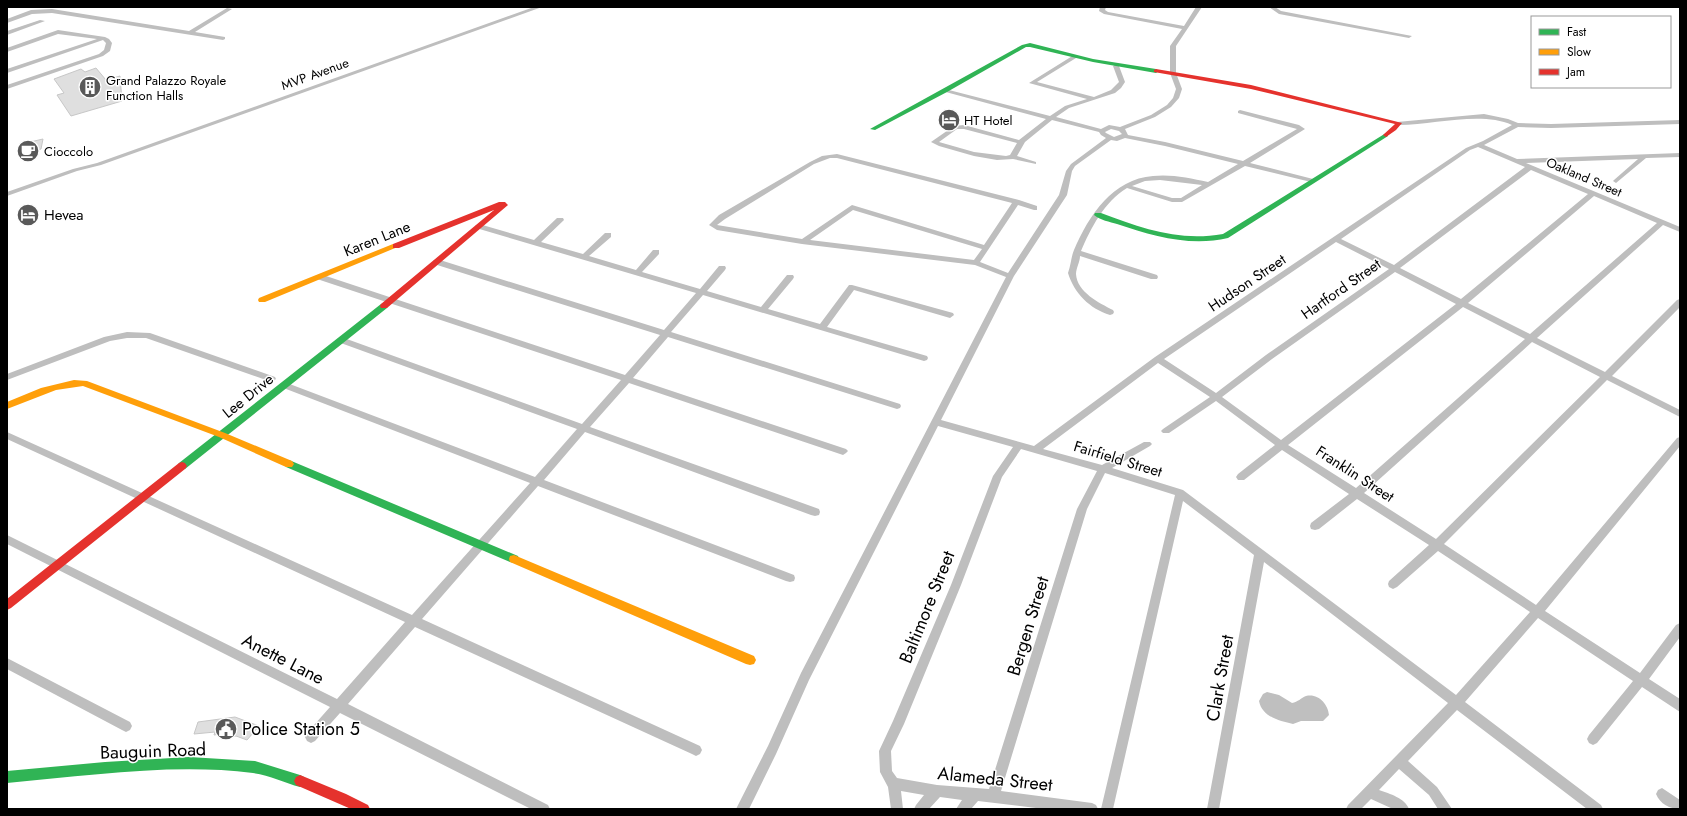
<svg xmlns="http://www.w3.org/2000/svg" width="1687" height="816" font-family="Jost,sans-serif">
	<rect width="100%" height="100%" fill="#fff"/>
	<path fill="#bfbfbf" d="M1267,692L1279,695L1292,703C1298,702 1301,698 1306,696C1318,693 1328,704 1329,715L1323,721H1301L1293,724C1280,721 1262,717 1259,701L1263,694Z"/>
	<path fill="#dfdfdf" stroke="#c7c7c7" d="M96,68L106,80L120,76L122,101L71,116L57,95L64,93L54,79L81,69L85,72Z
		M43,139L41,149L27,152L30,142Z
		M235,717L259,726L247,740L236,736L225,738L227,733L214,735L215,732L194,734L198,722Z"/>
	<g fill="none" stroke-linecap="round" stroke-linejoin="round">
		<path fill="#bebebe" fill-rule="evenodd" d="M534,7H542L101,165L77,171L7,196V192L73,169L97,163Z
			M1100,7H1106L1105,10L1108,12L1184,26L1196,7H1202L1176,46V73L1182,89L1179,98L1171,107L1155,117L1125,129L1128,135L1165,142L1243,161L1297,129L1238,113V111L1240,110L1299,125L1305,129L1250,163L1313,179L1314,180L1311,182L1245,166L1182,202H1172L1127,188C1104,202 1091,228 1081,251L1157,275L1158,277L1157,279H1151L1080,256C1080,262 1076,268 1076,274C1077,292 1099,303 1113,310L1114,312L1113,314L1110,315C1090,309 1074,293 1068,273C1071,265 1071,257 1074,250C1089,215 1113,179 1153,176C1171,174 1190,178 1208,182L1238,164L1165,146L1125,138L1117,141L1111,140L1075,166L1072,171L1067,195L1014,276L941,420L1034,446L1155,357L1466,148L1483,141L1512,125C1481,111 1434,125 1399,125L1397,124V122L1484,114L1508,119L1518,123L1551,124L1680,120V124L1551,128L1518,127L1484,145L1517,159L1680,153V157L1646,158L1616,183L1613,181L1614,180L1638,159L1526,163L1680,227V232L1663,225L1537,338L1605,372L1677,300L1680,299V307L1612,376L1680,410V417L1607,380L1444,544L1536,605L1677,438L1680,437V446L1545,611L1640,673L1676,625L1680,623V637L1649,679L1680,699V712L1642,687L1597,743L1593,745L1589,743L1587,739L1589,735L1633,681L1538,618L1465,702L1601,805L1603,809H1587L1457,710L1408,761L1437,787L1452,809H1438L1429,795L1399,769L1379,790C1390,794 1405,798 1409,809H1393L1371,799L1361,809H1346L1348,805L1448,703L1264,562L1219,809H1207L1254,555L1183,501L1113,809H1101L1175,495L1105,473L1087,509L1001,791L1092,803L1096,805L1098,809H1044L978,801L971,809H956L962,800L940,797L929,809H914L916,805L924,795L901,791L903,809H891L888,787L880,772L879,751L893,721L951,585L993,476L1013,447L938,426L809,680L776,754L749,809H736L768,746L801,673L1006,277L975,265L802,244L717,230L709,225L719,215L810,162L822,156L837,154L1019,200L1037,206V210H1034L1018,205L980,262L1008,273L1059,195L1066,171L1071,164L1106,138L1101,135L1099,132L1052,120L1025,142L1017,156L1036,162V164L1013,159L997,160L974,156L939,146L931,142L954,126L964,125L1019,140L1046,119L942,91L945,89L1050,116L1065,106L1087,99L1029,83L1074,55L1077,57L1076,58L1037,82L1094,97L1111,90L1119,82L1113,66L1116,64L1119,66L1125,82L1121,88L1115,93L1069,108L1056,117L1101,129L1109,125L1120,127L1151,115L1167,105L1173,98L1176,89L1170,73V46L1182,29L1104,14L1099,11ZM957,129H964L1017,143L1010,155L1006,156L974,152L939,142ZM1111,129L1119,131L1122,134L1114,137L1106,133L1105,132ZM1478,147L1525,167L1394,265L1341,239L1470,150ZM830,158H837L1012,203L984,245L852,205L802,239L717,225L725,219L814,164ZM1531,170L1588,194L1461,299L1400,268ZM1160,180L1202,185L1181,198H1172L1132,186L1145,181ZM1594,196L1657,223L1530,334L1468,303ZM853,210L982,249L974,260L810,240ZM1336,242L1389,269L1266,355L1216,393L1164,359ZM1395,272L1456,304L1281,440L1222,397L1272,359ZM1463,307L1525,339L1356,488L1288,445ZM1532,342L1600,377L1436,539L1364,493ZM1158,363L1210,397L1163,429L1161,431L1163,433H1169L1216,401L1275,445L1238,474L1236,477L1238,480H1244L1282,450L1349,494L1311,523L1310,526L1311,529L1315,530L1319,529L1357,499L1429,545L1389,581L1388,584L1389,587L1393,589L1397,587L1438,551L1530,612L1456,695L1183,490L1112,468L1150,446L1152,444L1150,442H1144L1102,465L1043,449ZM1021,449L1097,471L1077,509L989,789L937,785L897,778L892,771L891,751L904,724L961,585L1002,477Z
			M1269,7H1275L1281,11L1412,36L1409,38L1279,14Z
			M227,8L232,9L195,32L225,37V39L223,40L52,13L32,14L7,23V19L31,10L52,9L189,31Z
			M40,20L45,21L7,35V31Z
			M58,30L105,37L109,39L112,43L110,51L103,56L7,89V85L99,54L104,50L106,43L103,40L7,73V69L97,39L58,34L7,52V48Z
			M557,218H563L564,220L541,242L583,254L605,233H611V237L589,256L636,270L653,250H659V254L642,272L700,289L719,266H725L726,268L725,270L707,291L761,307L787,275H793L794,277L793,279L768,309L820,324L849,285H852L953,313L954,315L950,318L854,290L827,327L927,356L928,358L927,360L924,361L703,295L671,332L900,404L901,406L900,408L897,409L668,337L633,378L846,449L848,451L846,453L843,455L629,383L590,427L819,509L820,512L819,515L815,516L811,515L585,432L544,480L794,575L795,578L794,581L790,582L786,581L538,486L422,619L700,746L702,750L700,754L696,756L692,754L415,627L348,704L548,805L550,809H531L340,713L315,741L311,743L307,741L305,737L307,733L330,707L7,544V535L337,699L405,622L7,439V432L412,615L530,483L281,387L280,385L281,383H287L535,477L577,429L338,342L337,340L338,338H344L582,424L621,380L317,279L316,277L317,275H323L625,375L660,335L434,264L433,262L434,260H440L664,330L696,293L476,228L475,226L479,224L534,240Z
			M127,332L150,333L275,377L276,379L272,382L269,381L146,338H127L110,341L7,380V374L104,337Z
			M7,658L130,722L132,726L130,730L126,732L122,730L7,669Z
			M1662,788L1680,800V809C1670,809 1660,804 1656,794L1658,790Z"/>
		<path fill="#30b455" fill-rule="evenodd" d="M1030,43L1093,59L1156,69L1159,71L1156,73L1093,62L1030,47H1026L947,92L875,130L870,129L1022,45Z
			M1386,133L1388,134V136L1228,238C1190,247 1153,236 1117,224C1110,222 1100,220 1094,215L1095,213H1101C1142,228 1178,242 1223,234Z
			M384,303L388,306L387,308L185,469H179L177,466L179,463L381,304Z
			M289,460L518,556L519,559L518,562L514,563L510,562L286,467L284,464L286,461Z
			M189,757L255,761L300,775L304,777L306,781L304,785L300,787C285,783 269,775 253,773C172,763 88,776 7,783V771L105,762Z"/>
		<path fill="#ff9f0a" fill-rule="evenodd" d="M393,244H396L400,246L265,302H259L258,300L259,298Z
			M74,380L87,381L225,433L292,461L294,464L292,467H286L219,437L83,386L56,390L7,409V402L41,388Z
			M514,555L754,656L756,660L754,664L750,665L746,664L510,562L509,559L510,556Z"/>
		<path fill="#e5322d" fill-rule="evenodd" d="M1156,69L1251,85L1402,123L1396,130L1386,137L1383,135L1395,124L1251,89L1154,72V70Z
			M499,202H505L508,205L387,308H381L380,306L381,304L494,210L399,248H393V244Z
			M182,462L185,463L187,466L185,469L11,608L7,610V599L179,463Z
			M300,775L346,794L368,805L370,809H351L296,785L294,781L296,777Z"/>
	</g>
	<defs>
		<g id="building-disc" transform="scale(1.15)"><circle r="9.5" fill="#595959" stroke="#fff"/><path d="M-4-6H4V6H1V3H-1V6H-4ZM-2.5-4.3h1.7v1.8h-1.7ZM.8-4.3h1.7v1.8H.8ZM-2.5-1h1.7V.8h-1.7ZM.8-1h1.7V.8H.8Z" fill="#fff"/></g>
		<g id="hotel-disc" transform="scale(1.15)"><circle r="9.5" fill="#595959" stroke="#fff"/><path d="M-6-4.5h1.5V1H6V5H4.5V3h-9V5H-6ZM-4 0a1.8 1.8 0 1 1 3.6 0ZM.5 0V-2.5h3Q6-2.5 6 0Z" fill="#fff"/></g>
		<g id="cafe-disc" transform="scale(1.15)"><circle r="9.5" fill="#595959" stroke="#fff"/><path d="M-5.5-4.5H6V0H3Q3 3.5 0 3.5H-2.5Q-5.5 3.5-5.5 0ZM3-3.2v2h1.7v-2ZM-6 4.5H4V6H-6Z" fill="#fff"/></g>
		<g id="civic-disc" transform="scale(1.15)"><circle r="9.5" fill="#595959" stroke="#fff"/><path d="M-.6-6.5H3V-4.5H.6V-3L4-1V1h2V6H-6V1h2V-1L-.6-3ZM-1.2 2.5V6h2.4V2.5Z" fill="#fff"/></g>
	</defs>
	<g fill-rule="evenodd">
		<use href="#building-disc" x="90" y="87"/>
		<use href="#hotel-disc" x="949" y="120"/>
		<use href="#cafe-disc" x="28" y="151"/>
		<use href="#hotel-disc" x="28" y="215"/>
		<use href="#civic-disc" x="226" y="729"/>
	</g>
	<g text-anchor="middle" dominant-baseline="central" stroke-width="3" stroke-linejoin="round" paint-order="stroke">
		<g font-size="13" fill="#000" stroke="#fff">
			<text transform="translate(315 74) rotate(-20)">MVP Avenue</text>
			<text transform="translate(1584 177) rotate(23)">Oakland Street</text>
		</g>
		<g font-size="13" fill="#000" stroke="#fff" text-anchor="start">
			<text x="106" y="80">Grand Palazzo Royale<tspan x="106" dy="15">Function Halls</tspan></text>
			<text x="964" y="120">HT Hotel</text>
			<text x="44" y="151">Cioccolo</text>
		</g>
		<g font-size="15" fill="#000" stroke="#fff" text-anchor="start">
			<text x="44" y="215">Hevea</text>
		</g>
		<g font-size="15" fill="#000" stroke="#fff">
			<text transform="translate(377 239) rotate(-22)">Karen Lane</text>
			<text transform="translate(1247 283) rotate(-34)">Hudson Street</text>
			<text transform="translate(1341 289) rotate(-35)">Hartford Street</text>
			<text transform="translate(248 396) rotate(-39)">Lee Drive</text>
			<text transform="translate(1118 459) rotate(17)">Fairfield Street</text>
			<text transform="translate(1355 474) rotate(33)">Franklin Street</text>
		</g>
		<g font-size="18" fill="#000" stroke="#fff">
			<text transform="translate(927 607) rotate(-68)">Baltimore Street</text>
			<text transform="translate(1028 626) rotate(-73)">Bergen Street</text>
			<text transform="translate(283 659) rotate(27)">Anette Lane</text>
			<text transform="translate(1220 678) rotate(-80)">Clark Street</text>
			<text transform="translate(153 751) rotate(-2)">Bauguin Road</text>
			<text transform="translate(995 779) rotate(6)">Alameda Street</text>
		</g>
		<g font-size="18" fill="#000" stroke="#fff" text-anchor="start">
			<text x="242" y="729">Police Station 5</text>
		</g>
	</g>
	<rect width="1687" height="816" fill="none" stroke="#000000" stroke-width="16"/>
	<rect x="1531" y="16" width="140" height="72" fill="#ffffff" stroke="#999999"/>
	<rect x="1539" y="29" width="20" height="6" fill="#30b455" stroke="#999999"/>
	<text x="1567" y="36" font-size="12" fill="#000000">Fast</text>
	<rect x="1539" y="49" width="20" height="6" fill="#ff9f0a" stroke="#999999"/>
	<text x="1567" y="56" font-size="12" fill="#000000">Slow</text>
	<rect x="1539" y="69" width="20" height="6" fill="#e5322d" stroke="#999999"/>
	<text x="1567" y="76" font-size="12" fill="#000000">Jam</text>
</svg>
